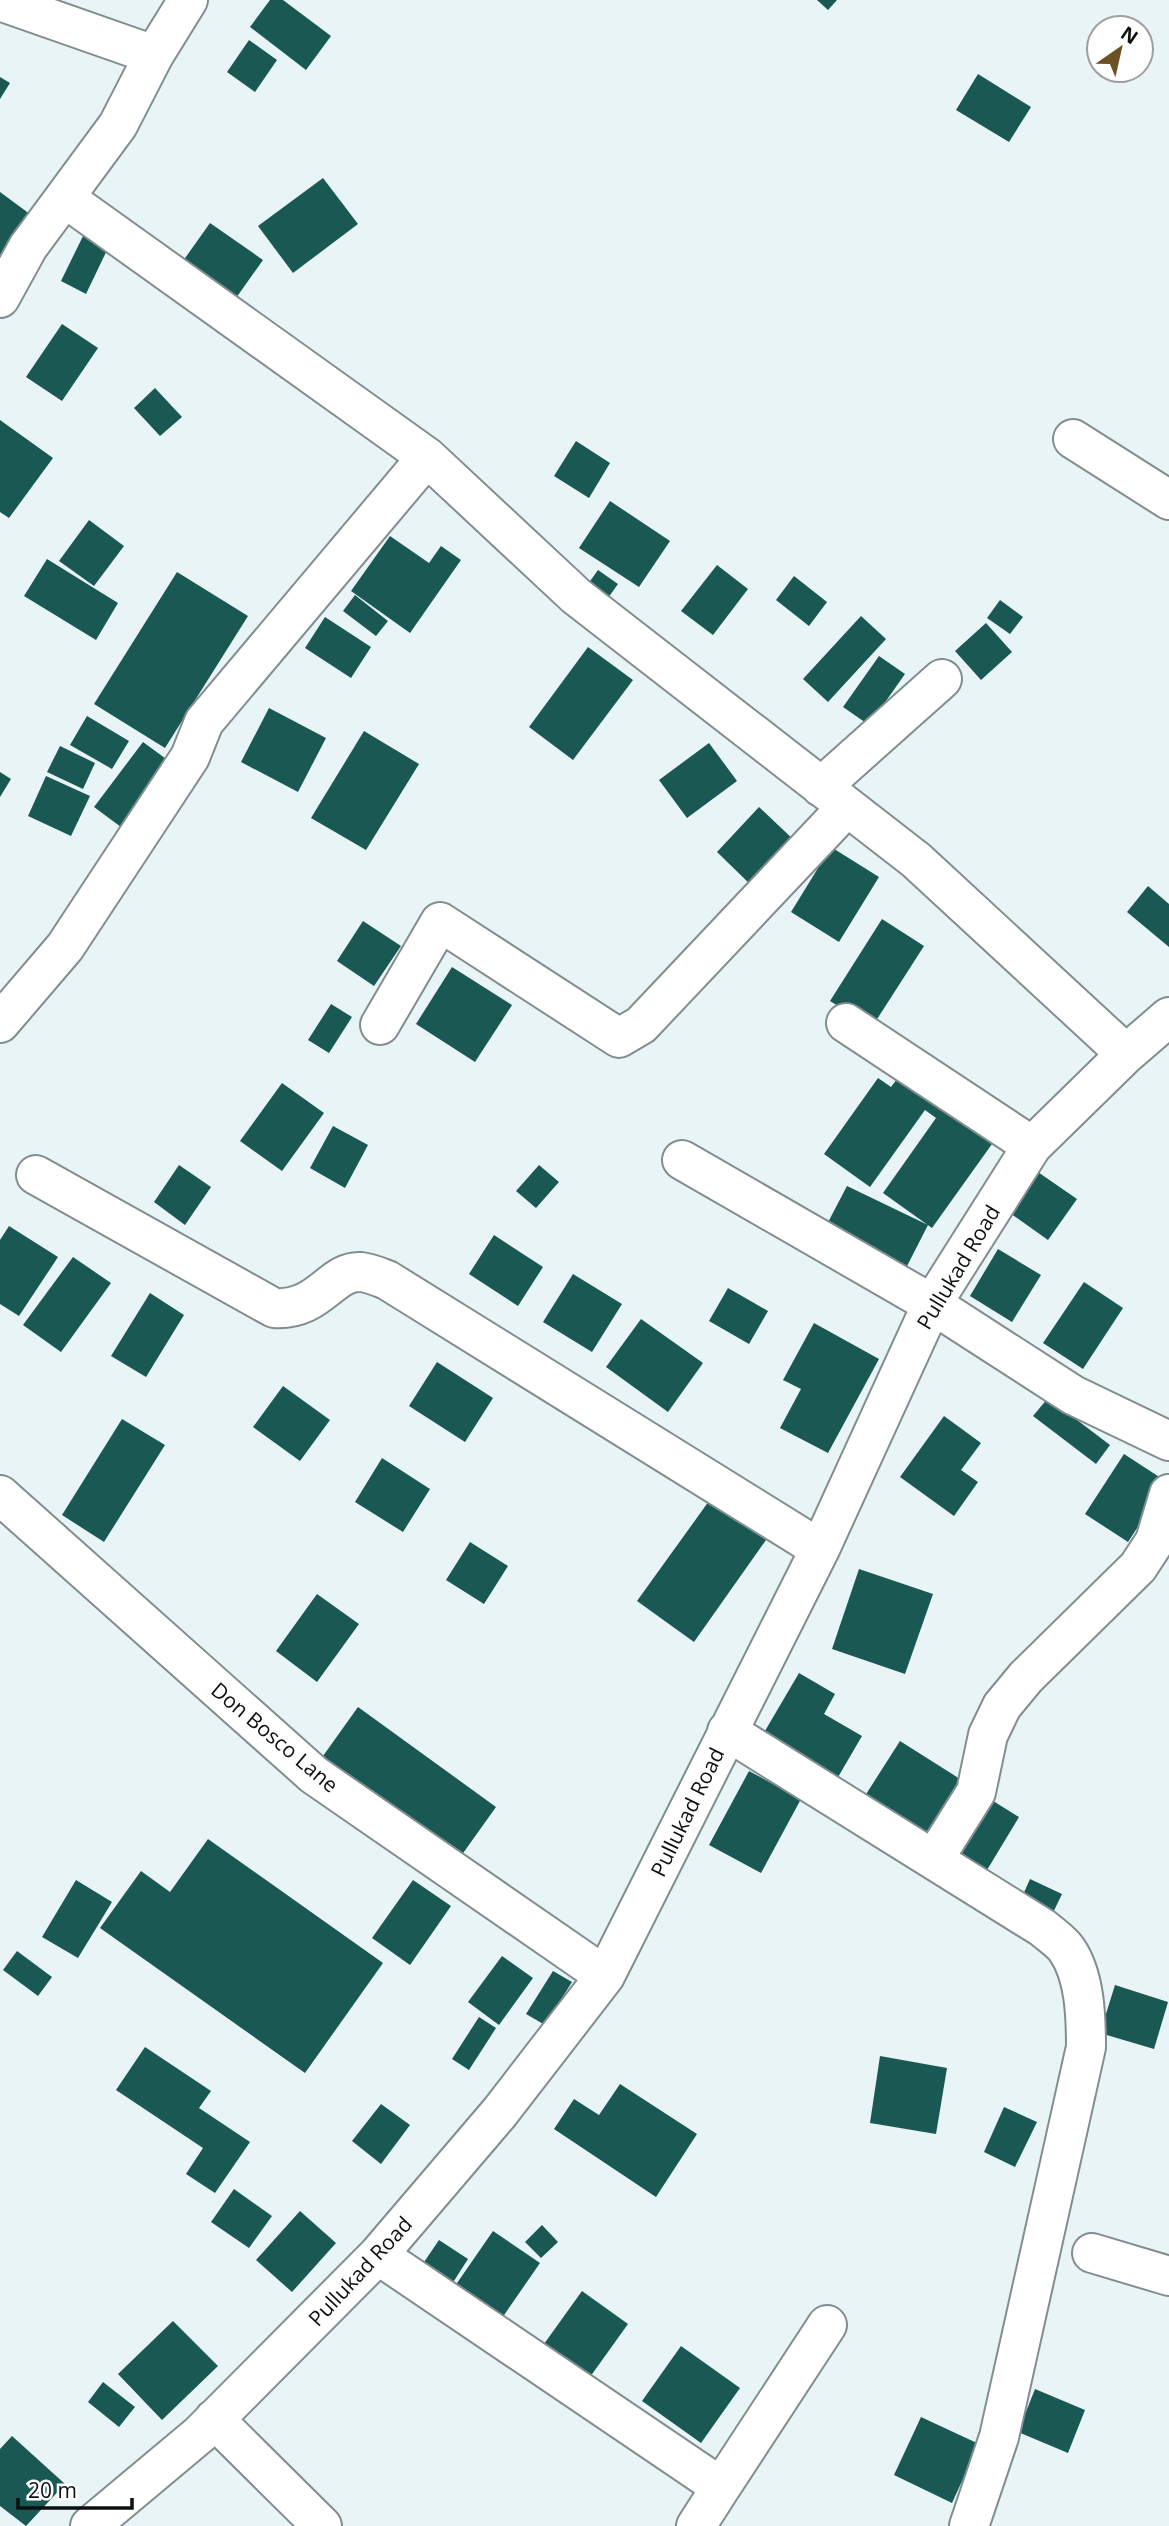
<svg xmlns="http://www.w3.org/2000/svg" width="1169" height="2526" font-family="'Open Sans',sans-serif">
	<rect width="100%" height="100%" fill="#e8f4f6"/>
	<path fill="#1a5953" d="M270,0H283L331,36L306,70L250,27Z
		M817,0H837L828,10Z
		M249,40L277,60L255,92L227,72Z
		M978,74L1031,107L1009,142L956,110Z
		M0,77L10,83L0,99Z
		M323,178L358,224L293,273L258,226Z
		M0,192L42,223L12,263L0,254Z
		M210,223L263,260L236,298L183,261Z
		M84,234L109,246L86,294L61,281Z
		M62,324L98,348L62,401L26,377Z
		M155,388L182,417L160,436L134,408Z
		M0,420L53,458L9,518L0,512Z
		M576,441L610,463L589,498L554,476Z
		M610,501L670,541L639,587L579,548Z
		M89,520L124,546L94,586L59,561Z
		M390,536L429,563L441,546L461,560L410,633L351,591Z
		M47,559L118,603L96,640L24,596Z
		M717,565L748,589L713,635L681,611Z
		M598,570L618,584L603,605L583,591Z
		M177,572L248,616L165,748L94,704Z
		M794,576L827,602L809,626L776,600Z
		M355,595L388,621L376,636L343,611Z
		M1000,600L1023,617L1010,634L987,618Z
		M861,616L886,639L828,702L803,679Z
		M325,617L371,647L351,678L305,648Z
		M986,623L1012,652L981,680L955,651Z
		M588,647L633,680L573,760L529,727Z
		M879,656L905,674L869,725L843,707Z
		M269,708L326,738L298,792L241,762Z
		M87,716L129,741L112,769L70,745Z
		M364,731L419,764L366,850L311,818Z
		M143,742L173,764L125,830L94,807Z
		M709,743L737,781L687,818L659,780Z
		M60,746L95,763L83,789L47,772Z
		M0,772L11,779L0,797Z
		M46,776L90,796L71,836L28,816Z
		M759,807L797,843L754,888L717,852Z
		M831,847L879,877L839,942L791,912Z
		M1148,886L1169,904V947L1127,912Z
		M882,919L924,946L872,1027L830,1001Z
		M363,921L401,946L374,986L337,961Z
		M452,967L512,1005L475,1062L416,1024Z
		M331,1004L352,1017L329,1053L308,1040Z
		M904,1070L997,1137L932,1228L883,1193L936,1118L925,1110L870,1187L824,1154L878,1078L891,1087Z
		M282,1083L324,1113L282,1171L240,1141Z
		M333,1126L368,1145L345,1188L310,1168Z
		M179,1165L211,1187L185,1225L154,1202Z
		M539,1165L559,1182L536,1208L516,1191Z
		M1035,1170L1077,1199L1048,1240L1007,1211Z
		M847,1186L928,1225L905,1270L825,1228Z
		M9,1226L58,1257L19,1316L0,1304V1240Z
		M494,1235L543,1267L518,1306L469,1274Z
		M998,1249L1041,1275L1012,1322L970,1296Z
		M73,1257L111,1283L61,1352L23,1325Z
		M573,1274L622,1304L592,1352L543,1322Z
		M1084,1282L1123,1308L1083,1369L1043,1343Z
		M728,1288L768,1311L749,1344L709,1321Z
		M150,1293L184,1315L146,1377L111,1356Z
		M641,1319L703,1363L668,1412L606,1367Z
		M814,1323L879,1359L828,1453L780,1428L801,1389L783,1380Z
		M437,1362L493,1398L465,1442L409,1406Z
		M283,1386L330,1420L300,1461L253,1427Z
		M1048,1398L1110,1445L1096,1464L1033,1416Z
		M944,1416L981,1443L961,1470L978,1482L954,1516L900,1477Z
		M122,1419L165,1445L104,1542L62,1515Z
		M1124,1454L1167,1482L1128,1542L1085,1514Z
		M382,1458L430,1489L403,1532L355,1502Z
		M709,1501L766,1540L694,1642L637,1601Z
		M470,1542L508,1566L484,1604L446,1580Z
		M859,1569L933,1594L905,1674L832,1649Z
		M317,1594L359,1624L317,1682L276,1651Z
		M799,1673L835,1694L824,1714L862,1736L834,1784L759,1741Z
		M358,1707L496,1807L461,1856L323,1756Z
		M900,1741L968,1784L931,1842L863,1799Z
		M749,1771L801,1799L761,1873L709,1845Z
		M990,1799L1019,1817L987,1870L958,1853Z
		M208,1839L383,1963L305,2073L100,1928L141,1871L170,1892Z
		M1030,1879L1062,1894L1049,1921L1018,1906Z
		M76,1880L112,1902L78,1958L42,1937Z
		M413,1880L451,1906L410,1965L372,1938Z
		M17,1951L52,1977L38,1996L3,1970Z
		M502,1956L533,1978L499,2025L468,2002Z
		M553,1971L572,1982L545,2025L526,2014Z
		M1115,1985L1168,2002L1154,2049L1100,2033Z
		M479,2017L496,2028L469,2070L452,2059Z
		M145,2047L211,2091L199,2108L250,2142L215,2193L186,2174L203,2148L116,2090Z
		M880,2056L947,2068L936,2134L870,2123Z
		M620,2084L697,2134L656,2197L554,2129L574,2099L599,2115Z
		M381,2104L410,2125L381,2164L352,2141Z
		M1004,2107L1037,2122L1015,2167L984,2152Z
		M234,2189L272,2216L249,2248L211,2222Z
		M300,2211L336,2243L292,2292L256,2260Z
		M542,2225L558,2242L541,2258L525,2242Z
		M493,2231L540,2263L502,2318L455,2286Z
		M439,2240L468,2259L452,2284L422,2265Z
		M582,2291L628,2324L590,2377L544,2344Z
		M173,2321L218,2366L162,2420L118,2374Z
		M681,2346L740,2388L701,2443L642,2401Z
		M103,2382L135,2407L119,2427L88,2402Z
		M1035,2389L1085,2410L1068,2453L1018,2432Z
		M921,2417L979,2444L952,2503L894,2475Z
		M12,2436L65,2484L26,2526L0,2506V2449Z"/>
	<g fill="none" stroke-linecap="round" stroke-linejoin="round">
		<g stroke="#828d8f" stroke-width="42">
			<path id="minor" d="M0,1L154,55L188,0
				M65,198L427,457L576,596L916,860L1126,1054
				M0,298L28,247L118,125L154,55
				M1073,439L1169,500
				M821,787L942,679
				M0,1023L65,947L190,757L204,722L427,457
				M846,1023L1032,1146
				M380,1025L440,922L619,1038L641,1025L846,808
				M682,1160L932,1304L1073,1395L1169,1441
				M36,1175L274,1308C320,1311 331,1270 361,1272C370,1273 379,1277 387,1280L820,1549
				M0,1495L314,1775L605,1976
				M727,1731L1043,1928C1051,1935 1062,1942 1067,1950C1085,1976 1086,2017 1086,2047L999,2437L969,2526
				M934,1859L976,1792L988,1735L1002,1706L1026,1677L1138,1567L1155,1541L1169,1494
				M1092,2253L1169,2276
				M378,2255L721,2487L696,2526
				M214,2419L322,2526
				M721,2487L827,2325
				M90,2526L200,2434L378,2255L500,2112L605,1976L820,1549L932,1304L1032,1146L1126,1054L1169,1017"/>
		</g>
		<use href="#minor" stroke="#fff" stroke-width="38"/>
	</g>
	<g text-anchor="middle" dominant-baseline="central" stroke-width="7" stroke-linejoin="round" paint-order="stroke">
		<g font-size="21" fill="#0d1011" stroke="#fefefe">
			<text transform="translate(958 1267) rotate(-59)">Pullukad Road</text>
			<text transform="translate(275 1737) rotate(40)">Don Bosco Lane</text>
			<text transform="translate(687 1812) rotate(-64)">Pullukad Road</text>
			<text transform="translate(360 2271) rotate(-47)">Pullukad Road</text>
		</g>
	</g>
	<g transform="translate(1120 49) rotate(34)"><circle r="33" fill="#fefefe" stroke="#9e9f9f" stroke-width="2"/>
	<path d="M0-5L12 26L0 18L-12 26Z" fill="#6c5023"/>
	<text y="-10" font-size="19" font-weight="bold" text-anchor="middle" fill="#0d1011">N</text>
	</g>
	<path d="M18 2498v10h114v-10" fill="none" stroke="#0d1011" stroke-width="3.5"/>
	<text x="28" y="2498" font-size="21" fill="#0d1011" stroke="#fefefe" stroke-width="5" paint-order="stroke">20 m</text>
</svg>
